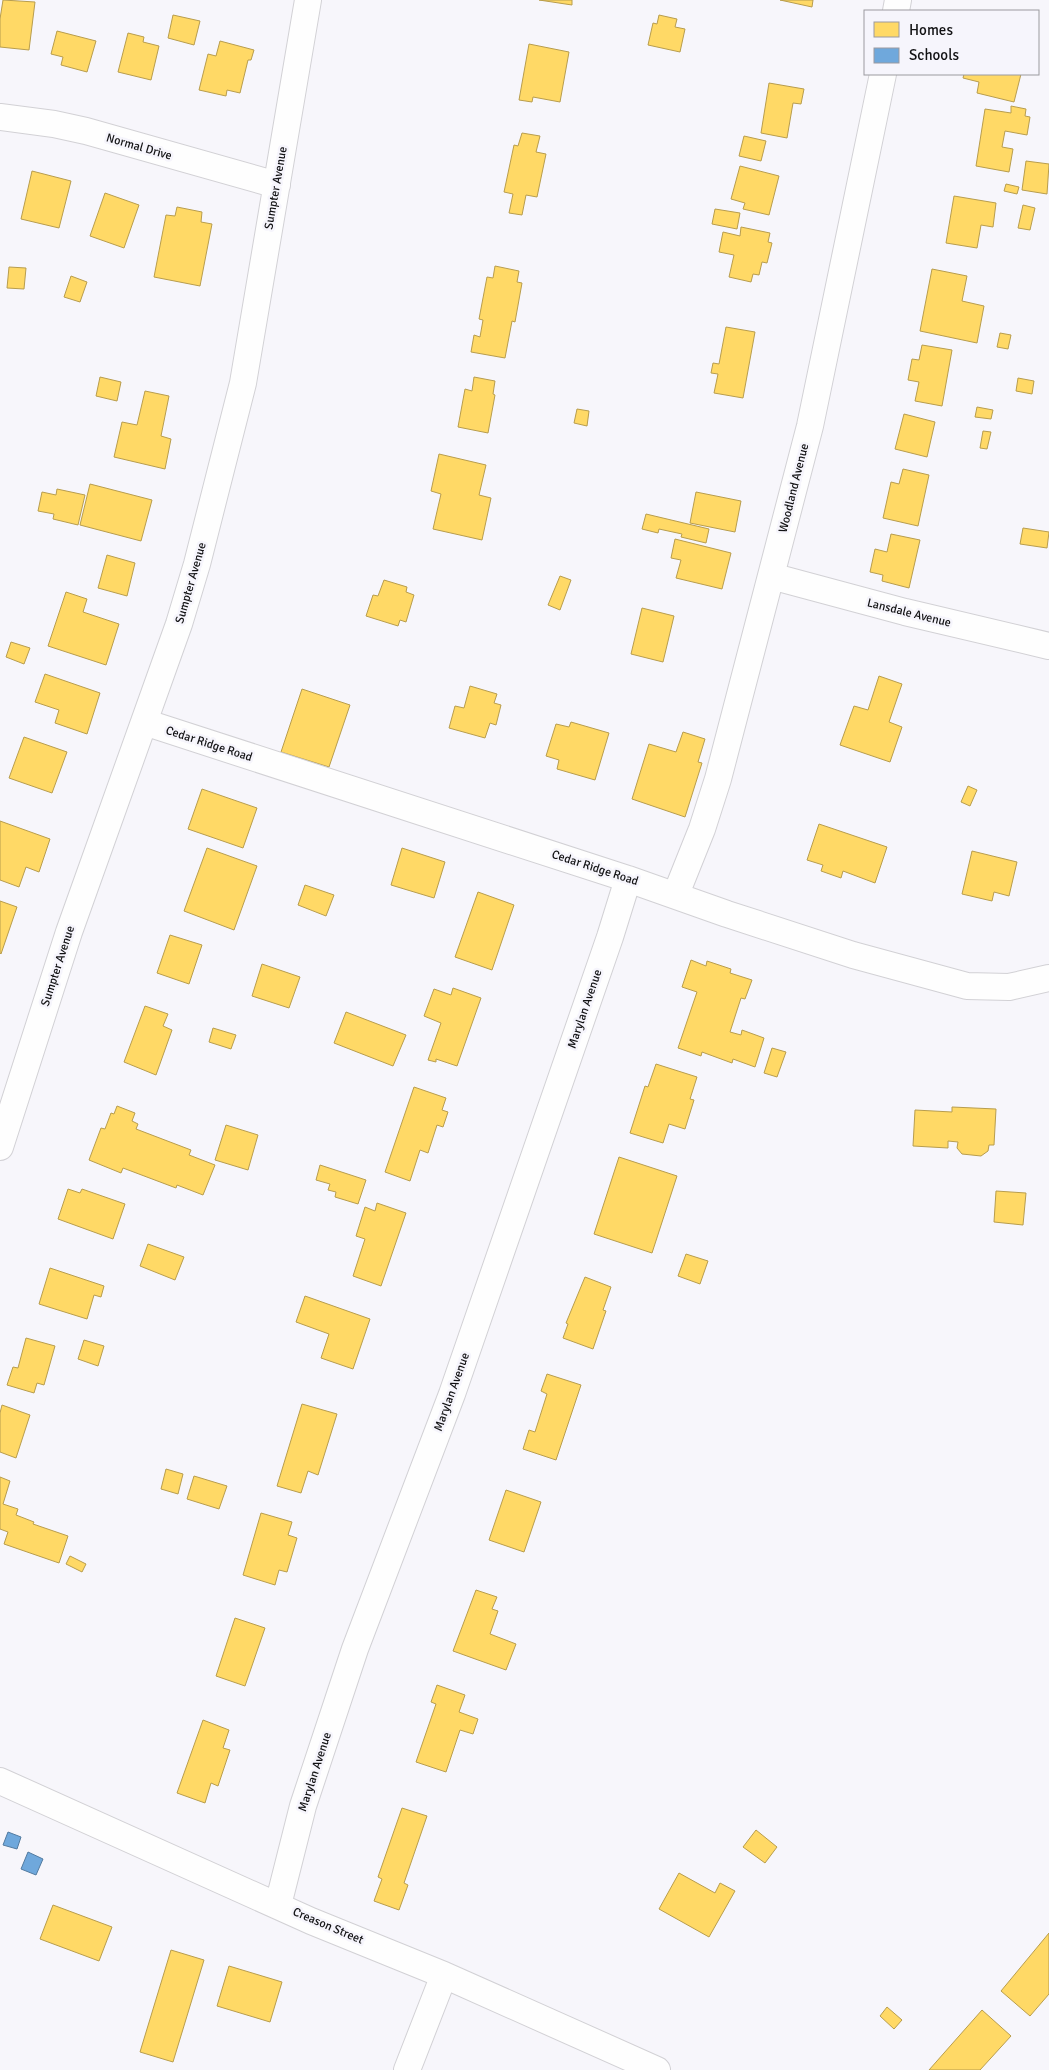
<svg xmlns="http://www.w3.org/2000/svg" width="1049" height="2070" font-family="Signika,sans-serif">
	<rect width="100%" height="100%" fill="#f7f6fb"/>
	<path fill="#ffd966" stroke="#b89d4d" d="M3,0L35,2L29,50L0,47V19Z
		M539,0H572V5Z
		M780,0H813L812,7Z
		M173,15L200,21L194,45L168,38Z
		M659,15L677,19L675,27L685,29L680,52L648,45L653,23L657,24Z
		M57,31L96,41L87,72L61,65L63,57L51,54Z
		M128,33L144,37L143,42L159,46L151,80L118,72Z
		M220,41L254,50L251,60H248L240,93L227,90L226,96L199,90L208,54L216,56Z
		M529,44L569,52L560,102L533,97L532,102L519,100Z
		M964,74H1021L1014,102L977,93L979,82L963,78Z
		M769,83L804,89L801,104L793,103L787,138L761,133Z
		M1011,106L1026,109L1025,116L1030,117L1027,135L1005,131L1002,147L1013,149L1009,172L976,166L985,109L1011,113Z
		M522,133L540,136L536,152L546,154L537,197L526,195L522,215L509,213L513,194L504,192L514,145L518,146Z
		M744,136L766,141L761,161L739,156Z
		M1026,161L1049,164L1047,194L1022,190Z
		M740,166L779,176L769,215L743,209L745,203L731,199Z
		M32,171L71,181L59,228L21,219Z
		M1006,184L1019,187L1017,194L1004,191Z
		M105,193L139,205L124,248L90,236Z
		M954,196L996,203L993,227L981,225L977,248L946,243Z
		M1023,205L1035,208L1030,230L1018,228Z
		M177,207L202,212L201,222L212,224L200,286L154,277L166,215L175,216Z
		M715,209L740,213L737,229L712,224Z
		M741,227L770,233L768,242L772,243L767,263L762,262L759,275L753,274L751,282L729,277L734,255L719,252L723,232L740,236Z
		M495,266L519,271L517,282L522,283L515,322L512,321L505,358L471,352L474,335L480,337L483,320L479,319L487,277L493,278Z
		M9,267L26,268L24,289L7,288Z
		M932,269L967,276L962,301L984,306L977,343L920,331Z
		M71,276L87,282L80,302L64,297Z
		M726,327L755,332L743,398L714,393L718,374L711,373L713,363L719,364Z
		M1000,333L1011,335L1008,349L997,347Z
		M922,345L952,350L942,406L915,401L919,382L908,380L912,359L919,360Z
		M100,377L121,382L117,401L96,396Z
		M474,377L495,381L493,394L495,395L488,433L458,427L465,389L472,391Z
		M1018,378L1034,381L1032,394L1016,391Z
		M145,391L169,396L161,436L171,439L165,469L114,457L122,422L137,425Z
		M977,407L993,410L991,419L975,417Z
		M577,409L589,411L587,426L574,423Z
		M904,414L935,422L927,457L895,449Z
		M983,431L991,432L987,449L980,448Z
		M439,454L486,465L479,495L491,498L482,540L433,529L441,494L431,491Z
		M903,469L929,475L918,526L883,518L891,482L899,484Z
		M90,484L152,500L141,541L80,525Z
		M57,489L85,495L78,525L53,519L54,514L38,511L42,492L56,495Z
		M696,492L741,501L735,532L690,523Z
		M646,514L709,529L706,543L681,537L682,534L659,529L658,533L642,529Z
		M1023,528L1049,532L1047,548L1020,544Z
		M891,534L920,540L909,588L882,581L883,575L870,572L875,549L887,552Z
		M675,539L731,553L722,589L676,578L681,560L671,558Z
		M107,555L135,563L127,596L98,588Z
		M560,576L571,580L560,610L548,605Z
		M384,580L407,587L406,592L414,595L406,622L400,620L398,626L366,616L373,595L378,596Z
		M66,592L87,599L83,612L119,624L106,665L48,646Z
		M642,608L674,616L663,662L631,654Z
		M11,642L30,648L24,664L6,657Z
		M45,674L100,693L87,734L55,723L59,710L35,702Z
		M879,676L902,684L889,722L902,727L890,762L840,745L854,706L868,710Z
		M470,686L497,694L494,703L501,705L496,725L490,723L485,738L449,728L455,706L464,708Z
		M302,689L350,705L329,767L281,752Z
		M571,722L609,733L595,780L557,769L559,760L546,756L556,724L569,727Z
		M683,732L705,739L698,762L702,763L685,817L632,799L649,744L676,752Z
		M24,737L67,752L52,793L9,778Z
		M968,786L977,790L970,806L961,802Z
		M202,789L257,808L243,848L188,829Z
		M0,821L50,839L39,872L26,867L19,887L0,880Z
		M819,824L887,847L875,883L843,871L841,878L821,871L823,865L807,860Z
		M207,848L257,866L234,930L184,911Z
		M402,848L445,862L434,898L391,885Z
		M972,851L1017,862L1009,896L994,892L992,901L962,894Z
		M305,885L334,895L326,916L298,905Z
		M478,892L514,905L492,970L455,957Z
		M0,901L17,907L1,954L0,953Z
		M170,935L202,945L189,984L157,973Z
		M691,960L706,966L707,961L731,969L730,973L752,980L745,999L741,998L730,1032L741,1035L742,1030L764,1038L755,1067L733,1059L732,1063L702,1052L701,1056L678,1048L697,992L682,987Z
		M262,964L300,977L289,1008L252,996Z
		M453,988L481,998L457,1066L436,1059V1062L428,1060L441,1023L424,1016L434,989L451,995Z
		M145,1006L168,1014L163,1026L172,1030L156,1075L124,1062Z
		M346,1012L406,1035L393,1066L334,1043Z
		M213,1028L236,1035L231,1049L209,1042Z
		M772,1048L786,1052L777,1077L764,1073Z
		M656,1064L697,1077L690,1099L694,1100L685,1129L669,1124L663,1143L630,1133L645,1086L648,1087Z
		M414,1087L446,1098L442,1110L448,1112L443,1127L437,1125L428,1153L420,1150L410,1181L385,1172Z
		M117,1106L135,1113L132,1121L138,1124L136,1129L191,1150L189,1155L215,1165L203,1195L177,1185L176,1188L123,1168L121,1173L89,1160L101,1128L105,1129L111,1113L114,1114Z
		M952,1107L996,1109L994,1145H989L988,1151L981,1156L962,1154L957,1148L958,1142L948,1141V1148L913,1146L915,1110L952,1112Z
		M226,1125L258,1135L248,1170L215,1160Z
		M619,1157L677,1176L652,1253L594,1234Z
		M320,1165L366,1180L358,1204L335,1197L336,1192L328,1190L330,1184L316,1180Z
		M68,1189L80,1193L82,1189L125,1204L113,1239L58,1219Z
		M996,1191L1026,1193L1023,1225L994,1222Z
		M377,1203L406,1213L381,1286L353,1276L365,1239L356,1236L365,1207L375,1211Z
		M148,1244L184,1257L175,1280L140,1266Z
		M686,1254L708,1261L700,1284L678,1276Z
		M50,1268L104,1286L101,1297L94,1295L87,1319L39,1304Z
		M585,1277L611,1287L603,1310L606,1311L593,1349L563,1338L568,1324L566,1323Z
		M305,1296L370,1319L353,1369L321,1358L329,1334L296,1322Z
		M26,1338L55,1346L44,1385L37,1383L34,1393L7,1385L13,1367L18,1368Z
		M84,1340L104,1346L98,1366L78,1359Z
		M547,1374L581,1385L556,1460L523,1449L529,1430L535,1432L547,1394L541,1391Z
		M302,1404L337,1414L318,1475L308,1471L301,1493L277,1486Z
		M2,1405L30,1415L16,1458L0,1452V1413Z
		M166,1469L183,1474L178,1494L161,1489Z
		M194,1476L227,1486L219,1509L187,1499Z
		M0,1477L10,1481L3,1504L18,1509L16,1515L34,1522L33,1524L68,1536L59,1563L4,1544L8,1532L0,1529Z
		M506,1490L541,1502L524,1552L489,1540Z
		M261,1513L292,1522L288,1535L297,1538L287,1572L279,1570L275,1585L243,1575Z
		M70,1556L86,1564L82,1572L66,1564Z
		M476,1590L497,1597L492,1609L498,1611L490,1634L516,1644L506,1670L453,1651Z
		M235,1618L265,1628L245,1686L216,1676Z
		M437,1685L465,1695L459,1712L478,1719L473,1734L460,1730L446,1772L416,1762L436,1704L431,1702Z
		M203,1720L229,1730L223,1748L230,1750L218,1786L211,1783L205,1803L177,1793Z
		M402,1808L427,1816L404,1883L408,1885L399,1910L374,1901L382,1879L378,1877Z
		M756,1830L777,1847L765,1863L743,1847Z
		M679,1873L715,1893L720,1883L735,1891L709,1937L659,1909Z
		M53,1905L112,1927L99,1961L40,1939Z
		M1049,1933V1994L1030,2016L1001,1991Z
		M171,1950L204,1960L173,2062L140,2052Z
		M229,1966L282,1982L270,2022L217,2006Z
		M887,2007L902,2020L894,2029L880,2016Z
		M982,2010L1011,2036L980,2070H929Z"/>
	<path fill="#6fa8dc" stroke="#537ba0" d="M8,1832L21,1837L17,1849L3,1845Z
		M28,1852L43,1859L36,1875L21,1869Z"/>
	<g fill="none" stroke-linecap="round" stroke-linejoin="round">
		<g stroke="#d2d1d5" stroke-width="28">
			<path id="street" d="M896,11L898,0
				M0,117L54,124L86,131L277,185
				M771,576L905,612L1049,646
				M144,722L628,879L727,914L853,955L967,986L1009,987L1049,978
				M676,894L702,829L718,779L810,426L883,74
				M0,1147L69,932L179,624L197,564L243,383L308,0
				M0,1781L311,1921L444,1975L657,2070
				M278,1905L303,1806L355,1649L452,1394L610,937L628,879
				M407,2070L444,1975"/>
		</g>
		<use href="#street" stroke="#fefefe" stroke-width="26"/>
	</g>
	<g text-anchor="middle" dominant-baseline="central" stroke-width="5" stroke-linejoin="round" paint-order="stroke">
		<g font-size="12" fill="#121214" stroke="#f6f5fc">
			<text transform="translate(139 147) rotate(16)">Normal Drive</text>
			<text transform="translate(276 188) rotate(-80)">Sumpter Avenue</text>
			<text transform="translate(794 488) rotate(-76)">Woodland Avenue</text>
			<text transform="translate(191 583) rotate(-74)">Sumpter Avenue</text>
			<text transform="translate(909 613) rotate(14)">Lansdale Avenue</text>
			<text transform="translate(209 744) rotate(18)">Cedar Ridge Road</text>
			<text transform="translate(595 868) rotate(18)">Cedar Ridge Road</text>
			<text transform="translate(58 966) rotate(-72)">Sumpter Avenue</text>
			<text transform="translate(585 1009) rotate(-71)">Marylan Avenue</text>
			<text transform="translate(452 1392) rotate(-70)">Marylan Avenue</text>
			<text transform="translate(315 1772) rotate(-72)">Marylan Avenue</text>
			<text transform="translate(328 1926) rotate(23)">Creason Street</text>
		</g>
	</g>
	<rect x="864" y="10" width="175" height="65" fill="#f6f5fc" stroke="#9b9a9f"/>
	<rect x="874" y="22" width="25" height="15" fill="#ffd966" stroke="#9b9a9f"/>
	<text x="909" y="35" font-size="15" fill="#121214">Homes</text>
	<rect x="874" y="48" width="25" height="15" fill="#6fa8dc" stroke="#9b9a9f"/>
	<text x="909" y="60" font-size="15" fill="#121214">Schools</text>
</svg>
